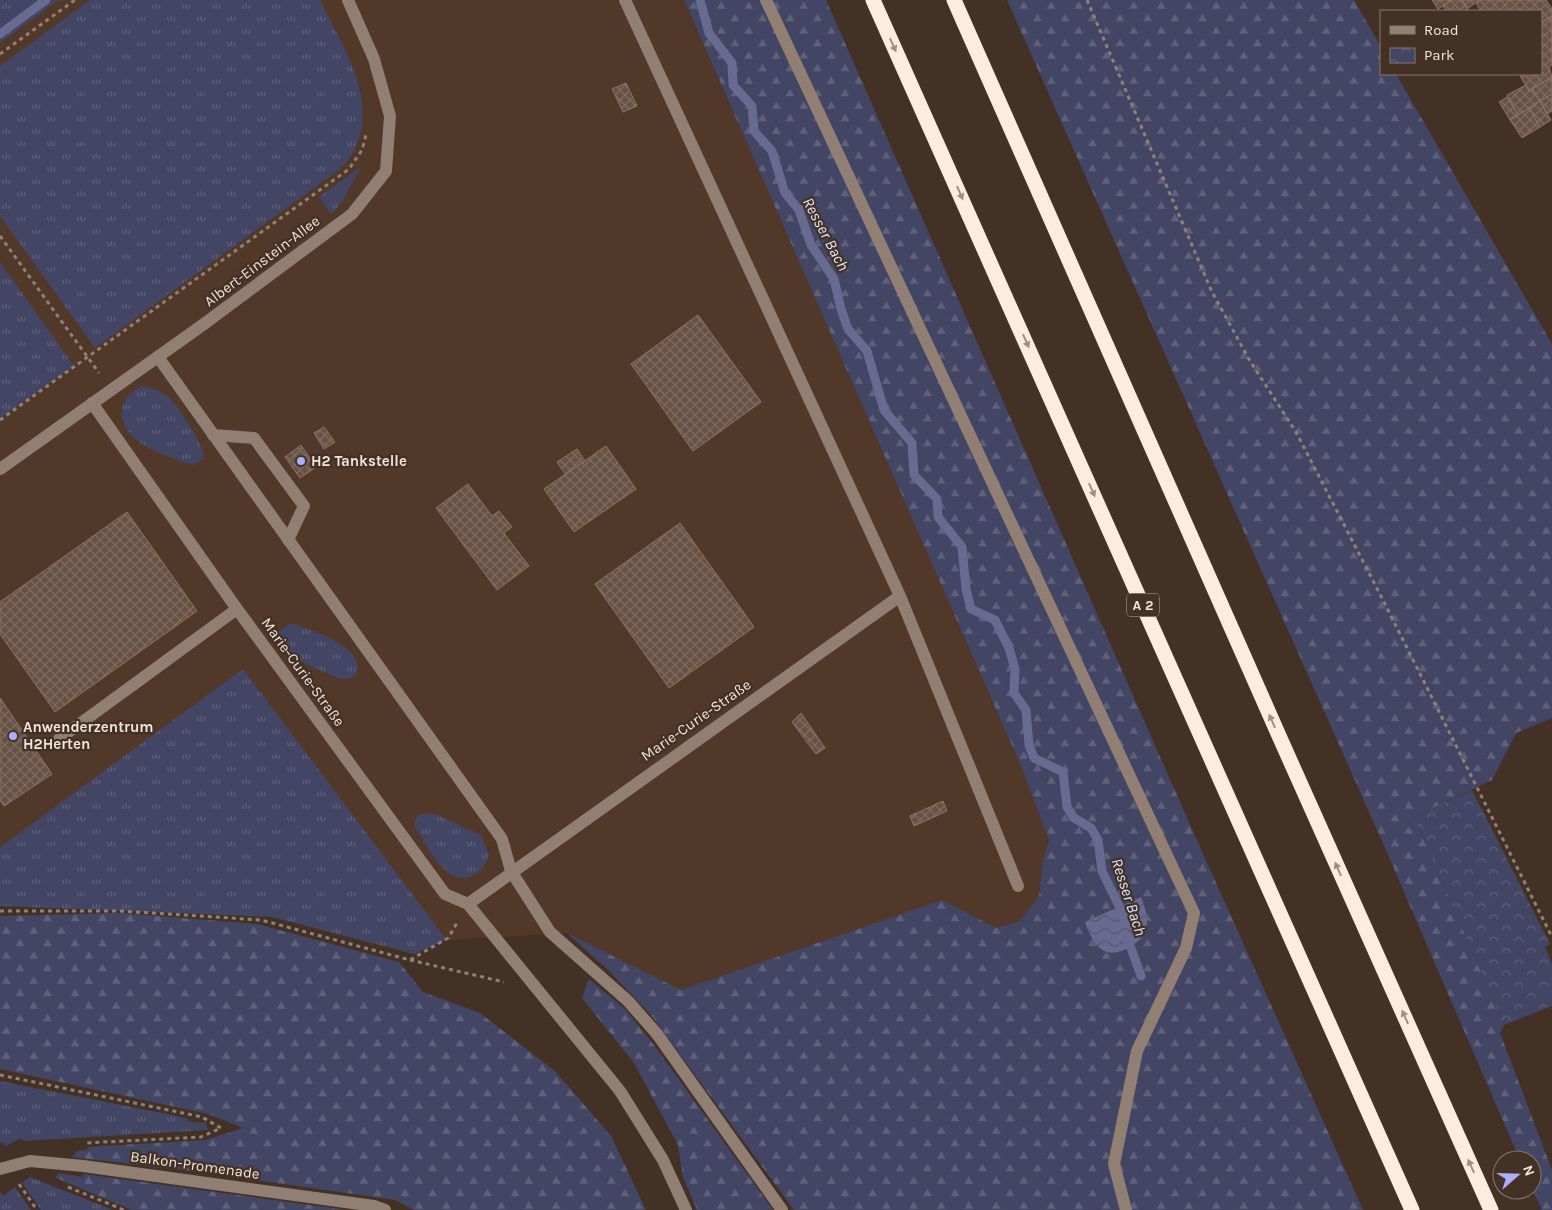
<svg xmlns="http://www.w3.org/2000/svg" width="1552" height="1210" font-family="Karla,sans-serif">
	<defs>
		<pattern id="grass-tufts" width="24" height="20" patternUnits="userSpaceOnUse" patternTransform="scale(1.25)"><rect width="24" height="20" fill="#434564"/><path d="M3 7l-1-3M5 7V3M7 7l1-3M15 17l-1-3M17 17v-4M19 17l1-3" fill="none" stroke="#5f607a"/></pattern>
		<pattern id="forest-firs" width="22" height="20" patternUnits="userSpaceOnUse" patternTransform="scale(1.25)"><rect width="22" height="20" fill="#434564"/><path d="M5 1l3.5 6h-7zM16 11l3.5 6h-7z" fill="#5f607a"/></pattern>
		<pattern id="park-crowns" width="20" height="18" patternUnits="userSpaceOnUse" patternTransform="scale(1.25)"><rect width="20" height="18" fill="#434564"/><path d="M2 6a3 3 0 1 1 6 0M12 15a3 3 0 1 1 6 0" fill="none" stroke="#5f607a"/></pattern>
		<pattern id="water-waves" width="16" height="10" patternUnits="userSpaceOnUse" patternTransform="scale(1.25)"><rect width="16" height="10" fill="#676a91"/><path d="M0 5q4-4 8 0t8 0" fill="none" stroke="#58576a"/></pattern>
		<pattern id="building-cross-hatch" width="8" height="8" patternUnits="userSpaceOnUse" patternTransform="scale(1.25)"><rect width="8" height="8" fill="#675245"/><path d="M0 0l8 8M0 8l8-8" fill="none" stroke="#7d6b5f"/></pattern>
	</defs>
	<rect width="100%" height="100%" fill="#443125"/>
	<path fill="#513828" d="M0,0H684L1021,766L1050,841L1043,862L1039,896L1020,921L996,928L942,900L681,990L567,933L447,940L243,670L0,847Z"/>
	<path fill="url(#grass-tufts)" d="M0,0H59L0,43Z
		M90,0H320C342,46 380,99 354,151C351,157 345,163 340,169L95,348L0,216V66Z
		M361,167L342,202L331,214L319,197Z
		M0,262L74,366L0,418Z
		M142,386C151,388 159,390 167,396C177,404 206,447 204,459L193,465C168,456 122,445 122,412C122,399 131,392 142,386Z
		M288,624H295C309,630 335,638 346,648C362,662 364,683 337,678C316,667 282,659 279,632Z
		M243,669L447,940L414,954L272,917L0,906V847Z
		M426,813L437,815L481,835L489,855C485,866 481,873 469,877C444,884 428,846 415,828V820L419,815Z
		M0,1081L177,1116L188,1119V1121L204,1123L205,1121L208,1130L24,1141L21,1138L5,1146L3,1142L0,1143Z
		M30,1177L113,1210H41L22,1183Z
		M15,1187L31,1210H0V1192L3,1196Z"/>
	<path fill="url(#forest-firs)" d="M684,0H826L1191,827L1363,1210H794L651,1015L606,968L567,933L681,990L942,900L996,928L1020,921L1039,896L1043,862L1049,840L1021,766Z
		M1007,0H1354L1381,47V74H1396L1552,344V718L1516,733L1492,780L1414,817L1504,1025L1500,1033L1552,1170V1210H1542L1532,1188V1160H1520L1382,841Z
		M121,913L257,924L399,962L423,992L480,1013L555,1071L611,1136L646,1210H414L395,1200L208,1173L72,1157L77,1151L87,1150L88,1147L206,1140L243,1128L208,1114L0,1069V916Z
		M589,979L625,1009L654,1045L773,1210H697L683,1177L678,1145L634,1063L582,998Z
		M58,1173L83,1177V1174L347,1210H132L56,1178Z"/>
	<path fill="url(#park-crowns)" d="M1472,790L1550,944L1545,947L1552,964V1006L1504,1025L1414,817Z"/>
	<path fill="url(#water-waves)" d="M1141,897C1151,922 1150,937 1126,949C1102,961 1092,942 1085,922Z"/>
	<g fill="none" stroke-linecap="round" stroke-linejoin="round">
		<path stroke="#676a91" stroke-width="9" d="M700,0L709,33L732,63L733,85L752,106L754,131L772,151L785,193L799,210L811,245L834,279L841,309L848,329L867,351L884,410L912,443L914,475L937,499L938,517L962,547L966,589L971,609L995,620L1009,648L1015,669L1014,693L1026,710L1029,745L1034,758L1063,772L1067,807L1074,818L1091,828L1098,840L1102,871L1120,908L1123,919
			M0,34L46,0
			M1127,937L1141,976"/>
	</g>
	<path fill="url(#building-cross-hatch)" stroke="#8a7467" d="M1432,0H1452L1438,9Z
		M1452,0H1462L1469,11H1446L1443,6Z
		M1462,0H1480L1467,9Z
		M1480,0H1546L1552,9V16L1541,23V11H1481L1476,3Z
		M1552,16V65L1549,67L1552,77L1529,91L1519,74H1541V23Z
		M1552,77V94L1540,101L1532,89Z
		M626,83L637,106L623,112L612,89Z
		M1526,85L1529,91L1532,89L1540,101L1518,115L1507,95Z
		M1552,94V111L1547,114L1540,101Z
		M1507,97L1518,115L1510,120L1499,102Z
		M1540,101L1551,120L1540,127L1529,108Z
		M1529,108L1540,127L1522,138L1510,120Z
		M698,315L761,402L693,451L631,364Z
		M324,427L335,442L324,449L314,433Z
		M301,445L316,467L300,478L285,457Z
		M606,446L636,489L574,532L544,489Z
		M577,449L585,461L565,474L557,462Z
		M468,484L492,516L499,511L512,527L504,533L529,566L497,590L436,508Z
		M127,512L197,611L55,712L0,634V602Z
		M680,523L754,627L669,688L595,584Z
		M0,698L52,774L4,806L0,800Z
		M801,713L825,748L816,754L792,722Z
		M943,801L947,811L914,826L910,816Z"/>
	<g fill="none" stroke-linecap="round" stroke-linejoin="round">
		<path stroke="#908076" stroke-width="3" stroke-dasharray="4 4" stroke-linecap="butt" d="M1087,0L1212,292L1250,361L1296,432L1384,602L1552,937
			M0,54L75,0
			M0,236L99,373
			M0,420L349,169L362,150L366,135
			M0,911H121L261,920L410,960L448,938L457,923
			M410,960L504,982
			M0,1075L202,1117L221,1128L201,1137L85,1143
			M19,1184L37,1210
			M68,1187L124,1210"/>
		<path stroke="#917f74" stroke-width="12" d="M625,0L900,596L1018,886
			M766,0L1194,913L1186,948L1137,1051L1114,1164L1126,1210
			M158,357L502,839L511,871L550,932L628,1001L657,1034L782,1210
			M92,403L237,609L445,894L468,904L620,1091L663,1160L686,1210
			M213,435L254,438L304,506L288,540
			M0,469L204,324L352,214L386,171L390,116L374,59L348,0
			M59,739L237,609
			M468,904L900,596
			M0,1169L30,1161L83,1166L374,1206L385,1210"/>
		<path stroke="#fdebe0" stroke-width="15" d="M873,0L1412,1210
			M954,0L1280,738L1491,1210"/>
	</g>
	<defs><path id="oneway-solid" d="M-6-.8H1V-3.2L6.5 0L1 3.2V.8H-6Z" transform="scale(1.25)"/></defs>
	<g fill="#a08e82">
		<use href="#oneway-solid" transform="translate(893 45) rotate(66)"/>
		<use href="#oneway-solid" transform="translate(960 193) rotate(66)"/>
		<use href="#oneway-solid" transform="translate(1026 341) rotate(66)"/>
		<use href="#oneway-solid" transform="translate(1092 490) rotate(66)"/>
		<use href="#oneway-solid" transform="translate(1272 721) rotate(-114)"/>
		<use href="#oneway-solid" transform="translate(1338 869) rotate(-114)"/>
		<use href="#oneway-solid" transform="translate(1405 1017) rotate(-114)"/>
		<use href="#oneway-solid" transform="translate(1471 1166) rotate(-114)"/>
	</g>
	<g fill="#abaffb" stroke="#443125" stroke-width="2">
		<circle cx="301" cy="461" r="5"/>
		<circle cx="13" cy="736" r="5"/>
	</g>
	<g text-anchor="middle" dominant-baseline="central" stroke-width="4.5" stroke-linejoin="round" paint-order="stroke">
		<rect fill="#443125" stroke="#bdaea6" stroke-width="1" x="1127" y="593.5" width="32" height="23" rx="4"/>
		<g font-size="14" font-weight="bold" fill="#f1e4dd">
			<text x="1143" y="605">A 2</text>
		</g>
		<g font-size="15" fill="#f1e4dd" stroke="#443125">
			<text transform="translate(262 261) rotate(-37)">Albert-Einstein-Allee</text>
			<text transform="translate(303 672) rotate(54)">Marie-Curie-Straße</text>
			<text transform="translate(696 720) rotate(-35)">Marie-Curie-Straße</text>
			<text transform="translate(195 1165) rotate(8)">Balkon-Promenade</text>
		</g>
		<g font-size="15" font-weight="bold" fill="#f1e4dd" stroke="#443125" text-anchor="start">
			<text x="311" y="461">H2 Tankstelle</text>
			<text x="23" y="727">Anwenderzentrum<tspan x="23" dy="17">H2Herten</tspan></text>
		</g>
		<g font-size="16" font-style="italic" fill="#dfe2fd" stroke="#443125">
			<text transform="translate(826 234) rotate(62)">Resser Bach</text>
			<text transform="translate(1129 897) rotate(72)">Resser Bach</text>
		</g>
	</g>
	<rect x="1380" y="10" width="162" height="65" fill="#443125" stroke="#89796f"/>
	<rect x="1390" y="26" width="25" height="8" fill="#917f74" stroke="#89796f"/>
	<text x="1424" y="35" font-size="15" fill="#f1e4dd">Road</text>
	<rect x="1390" y="48" width="25" height="15" fill="url(#park-crowns)" stroke="#89796f"/>
	<text x="1424" y="60" font-size="15" fill="#f1e4dd">Park</text>
	<g transform="translate(1517 1175) rotate(70)"><circle r="24" fill="#443125" stroke="#89796f"/>
	<path d="M0-4L9 19L0 12L-9 19Z" fill="#abaffb"/>
	<text y="-8" font-size="14" font-weight="bold" text-anchor="middle" fill="#f1e4dd">N</text>
	</g>
</svg>
